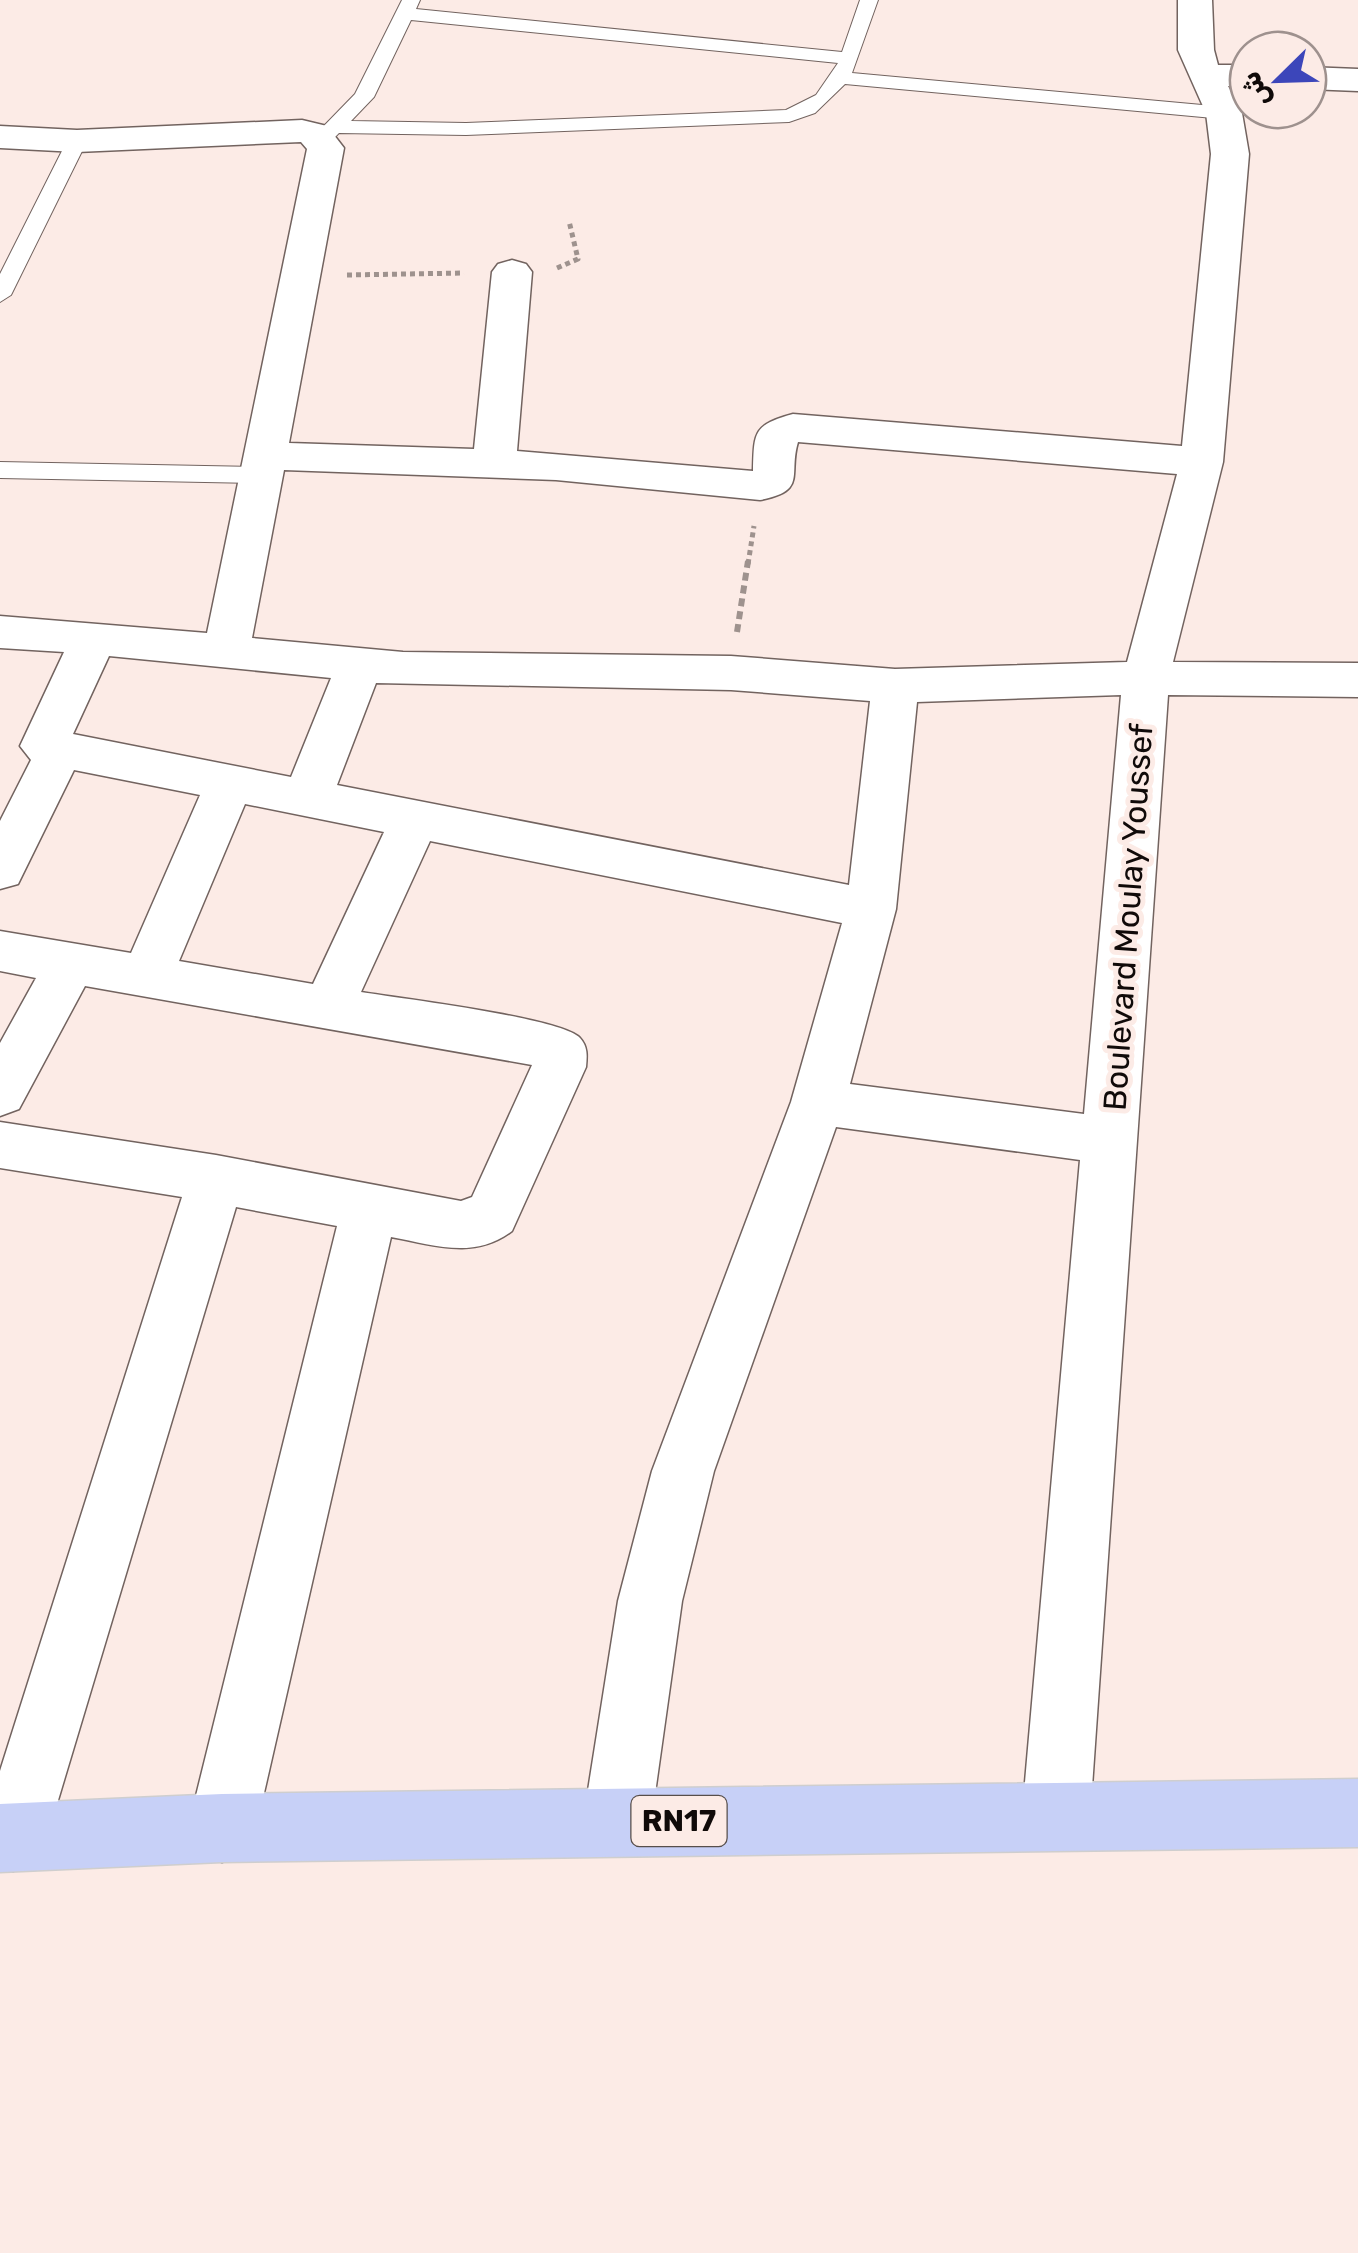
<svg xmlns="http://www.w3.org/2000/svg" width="1358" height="2253" font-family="Rubik,Cairo,sans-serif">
	<rect width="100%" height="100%" fill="#fcebe6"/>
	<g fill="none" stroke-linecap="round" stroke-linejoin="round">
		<g stroke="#72635f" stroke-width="2">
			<path id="service" d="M402,0H420L416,9L842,52L860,0H878L852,73L1224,107L1234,113L1224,119L845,84L815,113L789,122L466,135L339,133L333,139H319V131L355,94ZM411,20L838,63L816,95L786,110L466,123L351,121L374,97Z
				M77,135L87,141L11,295L0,302V274L67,141Z
				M0,462L261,467L273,475L261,483L0,478Z"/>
		</g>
		<g stroke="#72635f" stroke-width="3">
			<path id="minor" d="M1178,0H1212L1214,50L1218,65H1248V87L1228,86L1242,113L1249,154L1223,462L1173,662L1358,663V697L1168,695L1090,1816L1080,1840L1056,1850L1032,1840L1022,1816L1080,1160L836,1127L714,1471L682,1601L651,1822L641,1846L617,1856L593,1846L583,1822L618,1601L652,1471L791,1102L842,923L430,841L361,992C397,998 563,1018 580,1038C588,1047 587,1056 586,1067L512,1231C474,1260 434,1245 391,1237L256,1828L246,1852L222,1862L198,1852L188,1828L337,1226L236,1207L47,1837L37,1861L13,1871L0,1866V1771L182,1197L0,1168V1122L216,1155L461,1201L472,1197L532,1065L85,986L19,1109L0,1116V1043L36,978L0,971V931L131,953L200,795L74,770L18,884L0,889V821L31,760L20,746L64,652L0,648V616L207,633L307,149L301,142L77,152L0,148V126L77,130L302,120L327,126L344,148L289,443L474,449L492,272L498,264L512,260L526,264L532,272L517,451L753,471C754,432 753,425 793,414L1182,446L1211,154L1206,113L1178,50ZM798,442L1177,474L1127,662L895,669L731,656L403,652L252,638L284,470L556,480L760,500C808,491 788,475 798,442ZM109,656L331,678L291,777L73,734ZM376,683L731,690L870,701L849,885L337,785ZM1121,695L1084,1114L850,1084L896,909L917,702ZM245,804L384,832L313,984L179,961Z
				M1308,67L1358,69V91L1308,89Z"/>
		</g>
		<g stroke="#cfcece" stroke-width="3">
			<path id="primary" d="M1358,1779V1847L222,1862L0,1872V1804L222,1794Z"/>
		</g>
		<path stroke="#9e928e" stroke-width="5" stroke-dasharray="5 4" stroke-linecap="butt" d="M557,268L578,259L569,221
			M347,275L464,273
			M748,564L754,526"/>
		<path stroke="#9e928e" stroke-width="6" stroke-dasharray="8 5" stroke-linecap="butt" d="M737,632L748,561"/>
		<use href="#service" fill="#fff" fill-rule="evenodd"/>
		<use href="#minor" fill="#fff" fill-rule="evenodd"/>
		<use href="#primary" fill="#c7d0f7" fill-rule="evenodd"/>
	</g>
	<g text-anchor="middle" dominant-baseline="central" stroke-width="10" stroke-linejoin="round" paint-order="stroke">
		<rect fill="#fcebe6" stroke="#574e4b" stroke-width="2.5" x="631.5" y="1796" width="95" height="50" rx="8"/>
		<g font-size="30" font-weight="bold" fill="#100a09">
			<text x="679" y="1821">RN17</text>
		</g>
		<g font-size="32" fill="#100a09" stroke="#fcebe6">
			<text transform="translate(1128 917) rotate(-86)">Boulevard Moulay Youssef</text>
		</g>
	</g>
	<g transform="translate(1278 80) rotate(247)"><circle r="48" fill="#fcebe6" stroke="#9e918e" stroke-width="2.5"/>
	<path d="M0-8L18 38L0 25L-18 38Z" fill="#3c46ba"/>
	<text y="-15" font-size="28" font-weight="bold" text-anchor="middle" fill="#100a09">ش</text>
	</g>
</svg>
